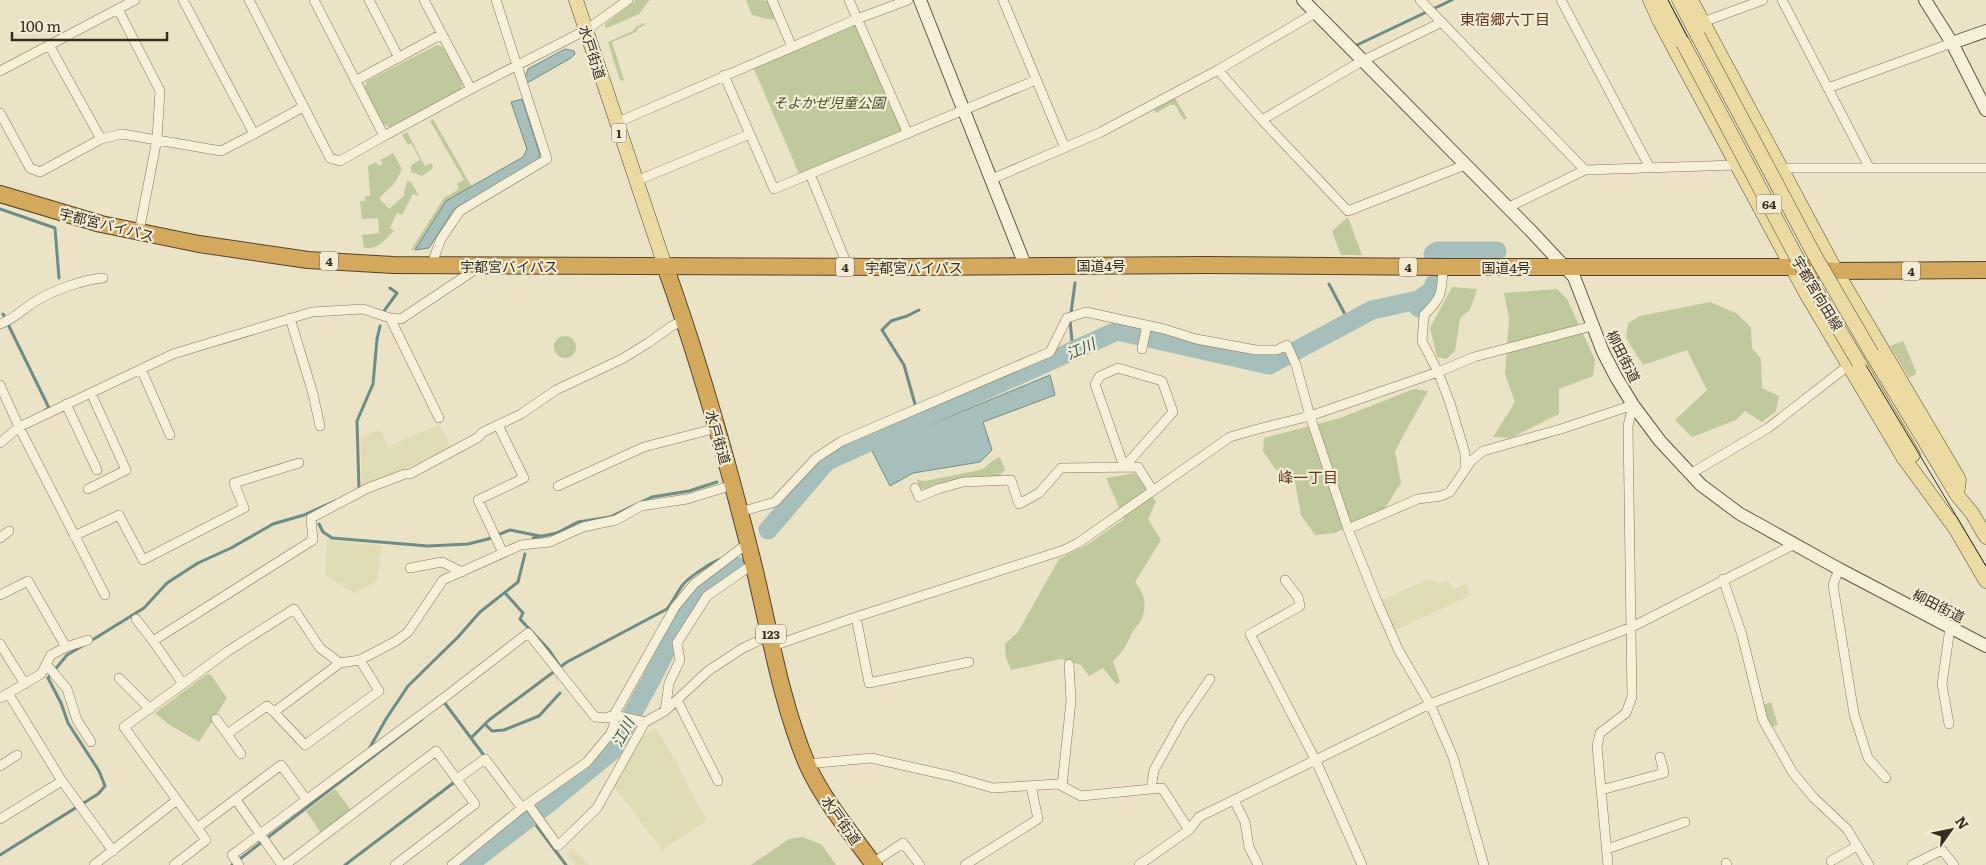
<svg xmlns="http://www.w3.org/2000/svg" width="1986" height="865" font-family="Literata,'Noto Sans JP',serif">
	<rect width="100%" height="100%" fill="#ebe3c6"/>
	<path fill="#e0dcb4" d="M439,424L451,447L362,489L361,437L380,430L388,447Z
		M327,540L382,546L377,581L354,593L325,575Z
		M1431,578L1436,583L1448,581L1454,589L1466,584L1471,595L1398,629H1393L1381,600Z
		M655,727L675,760L695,800L708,820L662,850L614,786L622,775L638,741Z
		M572,848L589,865H575L566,854Z"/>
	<path fill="#c0c99b" d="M636,0H650C645,4 644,9 640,13C635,16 611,27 605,28V24Z
		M746,0H764L769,2L776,18L772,20L752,15Z
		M644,23L645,25L638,28L636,32L612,42L624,80L620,81L608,42L633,31L636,27Z
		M855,23L904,132L800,176L753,67Z
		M437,45L443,47L463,84L460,91L390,127L384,125L364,88L367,81Z
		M1175,98L1187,118L1184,120L1175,105H1170L1156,113L1154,109Z
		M433,119L472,187L446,201L415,250H411L444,198L459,189L457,184L464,180L430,121Z
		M407,132L425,166L430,163L433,165L432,169L422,176L411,172V165L420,160L411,143L408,145L402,135Z
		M393,153L402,169L395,183L379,198L389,209L405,195L404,193L407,181L411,182L419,196L413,194L402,215L397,213L390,228L394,231C383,241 380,249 364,248L362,235L379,233L378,218L362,219L360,201H365V196H370L368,166L376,162L379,166L383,163L380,160Z
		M1348,217L1362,255H1341L1332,231Z
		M1452,287L1477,289L1470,310L1460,318L1455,351L1446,359L1437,357L1430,328Z
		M1557,289L1567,299L1595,360L1593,376L1559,389V414L1511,438L1493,437L1515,402L1505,374L1509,318L1504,293Z
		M1710,302L1736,313L1751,327L1752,348L1761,359L1762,388L1779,396L1776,411L1762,422L1745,411L1736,420L1692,437L1675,420L1707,390L1687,350L1643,365L1626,338L1628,323L1640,316Z
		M554 347a11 11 0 1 1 22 0a11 11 0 1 1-22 0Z
		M1903,341L1916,371V374L1909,378L1890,346Z
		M1414,389L1428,391L1395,451L1401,483L1385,508L1335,533L1315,535L1301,515L1295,482L1275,469L1263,451L1264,438L1340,418Z
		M1000,457L1005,470L999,476C973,478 949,480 924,490L920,488L917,480L925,481L980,470C988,467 991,460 1000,457Z
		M1135,473L1156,502L1148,519L1161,540L1135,582C1145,593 1148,608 1140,622C1138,625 1135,628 1133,631C1127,643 1124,652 1113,661L1120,682L1116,684L1103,668L1089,676L1081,665L1061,659L1011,670L1006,658L1005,644L1018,632L1059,559L1085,546L1124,519L1106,478Z
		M207,674L211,675L227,698L199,742L168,724L155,713Z
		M1771,702L1778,725L1771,727L1766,720L1763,705Z
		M335,789L351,810L321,833L306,811Z
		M803,837L822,845L836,865H751L789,839Z"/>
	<path fill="#a7bfba" stroke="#6e8d87" d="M565,49L574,51L575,54L571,58L527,83L525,78L528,69Z
		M522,99L540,155L538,161L454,209L429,248L415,250L446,201L523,157L527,149L511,102Z
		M1050,375L1055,395L983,422L992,450L980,462L913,473L890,486L871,449Z"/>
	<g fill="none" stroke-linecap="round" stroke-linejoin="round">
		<path stroke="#6e8d87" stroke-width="3" d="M1357,45L1452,0
			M0,209L55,228L59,278
			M1329,284L1349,322
			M384,311L397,293L390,288
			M1071,313L1075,283
			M3,314L49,408L45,410
			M1070,321L1073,351
			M915,404L904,365L882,330L891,321L907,316L919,310
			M917,414L919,420
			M357,491L359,490L357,421L373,384L377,339L380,326
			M319,524L323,532L332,538L428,546L468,544L488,539L510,530L540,536
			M533,538L557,533L578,522L610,517L652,497L689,491L717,482
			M726,563L733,569
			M505,593L523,613L520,619L549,650L559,665
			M89,642L144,608L167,583L198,563L231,548L273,524L304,515L335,501
			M441,704L444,702L486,758
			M485,724L492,731L504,730L539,716L560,693
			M471,738L489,720L567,662L667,609C673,602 676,594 682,586C687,578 712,562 721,559
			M369,749L386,719L408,686L458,637L480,612L518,582L525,554
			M530,817L566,865
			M0,855L98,794L105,786L99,771L68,723L61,703L48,678L67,655L84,645
			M232,865L422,719
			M345,865L456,781"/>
		<path stroke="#a7bfba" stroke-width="19" d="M1433,254L1437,251H1497
			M1418,300L1434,289V284
			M768,530L827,461L1117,331L1269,365L1372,310L1418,300L1419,308
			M468,865L549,803L612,751L650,682L694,595L736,566"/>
		<g stroke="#85755d" stroke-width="10">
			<path id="street" d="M249,0L330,158L340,161L384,136L314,0
				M369,0L399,58
				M424,0L442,34
				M772,0L792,47
				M849,0L908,134
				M1003,0L1065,148
				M1420,0L1585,170
				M1561,0L1650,168
				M1782,0L1869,167
				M118,9L160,91L157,139L139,232
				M1703,22L1763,0
				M49,45L101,139L122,134L221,151L254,134L183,0
				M1218,70L1262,120L1362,61L1442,22
				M0,71L135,0
				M724,75L774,189L810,174
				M355,81L442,34L471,89L384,136
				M1828,88L1952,43
				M471,89L586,30L628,0
				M0,113L30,168L40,172L101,139
				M1262,120L1348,211L1465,165
				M616,123L857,19L908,0
				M254,134L303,107
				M1780,168H1986
				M992,179L1101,132L1218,70L1315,13
				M636,181L750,134
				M1507,208L1585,170L1736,165
				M431,266L441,239L460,211L547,159L496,0
				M848,267L810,174L1036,80
				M1443,267C1442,292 1442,298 1424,315L1422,341L1438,372L1450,403L1465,453V468
				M290,318L313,394L320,426
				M390,318L439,418
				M0,324C14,319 24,308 36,301C54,290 82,280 103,278
				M1142,349L1147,325
				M1118,368L1162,381L1173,412L1124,467L1095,384L1100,376Z
				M141,369L170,435
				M0,385L19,427L105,595
				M66,404L97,470
				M498,425L524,478L478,500L503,553
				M0,443L19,427L173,354L312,312L363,309L390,318L401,319L479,267
				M1690,474L1768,428L1849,365
				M558,486L644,447L717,428
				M915,488L919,497L938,489L963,482L1011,480L1019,504L1039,493L1061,468L1138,467L1153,491
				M88,489L126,470L91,393
				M740,512L775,502L816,458L842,441L1050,352L1067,318L1086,312L1164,329L1196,339L1256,350H1277L1287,345L1296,365L1310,416L1348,529L1379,606L1399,651L1430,704L1453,757L1484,865
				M1348,529L1418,499L1441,496L1450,492L1471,461L1483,451L1561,429L1633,405
				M74,536L119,515L143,560L244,508L234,483L299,463
				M0,538L9,531
				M410,568L442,562L462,572
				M1839,569L1833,585L1854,714L1868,758L1886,778
				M1723,579L1742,635L1763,720L1793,773L1814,798L1847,829L1869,865
				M1285,580L1298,597L1300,606L1250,634L1316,761L1362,865
				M0,595L28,581L66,647
				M856,617L869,683L969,662
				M136,619L153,641L313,540L311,518L368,488L405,474H410L477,438L483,432L521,414L556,390L622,359L648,343L672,326L684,320
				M153,641L183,684
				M0,644L25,684
				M773,646L856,617L1064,550L1078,543L1230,437L1254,430L1310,416L1438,372L1474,357L1592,326
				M340,663L274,712L305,745L379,691L360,660
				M46,664L67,689L77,720L91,742
				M119,678L150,709
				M8,693L62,781L113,851
				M0,698L41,674L51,655L66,647L88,640
				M677,700L718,781
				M665,711L669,683L680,660L677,643L707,596L753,564
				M216,719L227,734L267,706L274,712
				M1949,724L1942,684L1950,628
				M227,734L241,754
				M807,764L871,758L951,776L993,788L1058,784L1081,796L1151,789L1154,770L1182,720L1210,679
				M0,766L17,755
				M457,779L485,759L522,808
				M1062,786L1071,701L1069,664
				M1151,789L1162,788L1189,830
				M1601,790L1664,773L1660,757
				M236,800L282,865
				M1234,800L1245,822L1249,847L1258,865
				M528,804L558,846L597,808L645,722L665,711L708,671L743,648L771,635
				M0,819L62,781
				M197,828L281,765L306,799
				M1607,849L1685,822
				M1831,861L1857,846
				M873,863L903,843L920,865
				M1726,863L1727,865
				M94,865L177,800
				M174,865L206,840L124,727L228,651L294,609L320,648L340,663L360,660L396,641L408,632L443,580L521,545L550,542L583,527L616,520L641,506L687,499L733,485
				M239,865L232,855L445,697L528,633L595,717L606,718L614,715L645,722
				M285,865L436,751L475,804L395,865
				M452,865L522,808L587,762L611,733L614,725V715L675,607L694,584L748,543
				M965,865L1038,819L1031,786
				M1139,865L1189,830L1199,817L1430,704L1632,627L1795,544
				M1608,865L1597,746L1600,733L1626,713L1632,697L1628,426L1633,405
				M1912,865L1942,850L1954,865"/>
		</g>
		<g stroke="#675740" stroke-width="14">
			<path id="secondary" d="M920,0L1025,265
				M1303,0L1533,233L1574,277L1603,352L1616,377L1633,405L1660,441L1701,485L1740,514L1839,569L1986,646
				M1925,0L1952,43L1986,110
				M1952,43L1986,31"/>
		</g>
		<g stroke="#534431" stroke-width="15">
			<path id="primary" d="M576,0L665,266
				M1650,0L1660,22L1807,295L1903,457L1955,528
				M1660,0L1683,43
				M1679,0L1698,36
				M1691,0L1836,271L1954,471L1959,480L1957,495
				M1872,354L1957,495L1972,513L1986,537
				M1859,363L1913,455
				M1951,521L1986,581"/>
		</g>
		<g stroke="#534431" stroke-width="18">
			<path id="highway" d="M0,194L101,224L199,244L308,260L393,265L902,267L1206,265L1443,267H1791L1836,271L1986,270
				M665,266C700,363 728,463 753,563C769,628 781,703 807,764C823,800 851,833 874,865"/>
		</g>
		<use href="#street" stroke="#f6f0d9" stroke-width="9"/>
		<use href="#secondary" stroke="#f6f0d9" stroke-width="12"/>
		<use href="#primary" stroke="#ebdaa1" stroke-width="14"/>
		<use href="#highway" stroke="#d4a95d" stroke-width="16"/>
		<path stroke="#362c20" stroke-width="1" d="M1668,0L1772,198L1833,310L1986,566"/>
		<g stroke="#534431" stroke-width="15" stroke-linecap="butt">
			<path id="primary-bridge" d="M1698,36L1815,256L1872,354
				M1683,43L1798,260L1859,363"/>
		</g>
		<use href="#primary-bridge" stroke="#ebdaa1" stroke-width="14"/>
	</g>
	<g text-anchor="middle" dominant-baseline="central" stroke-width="4.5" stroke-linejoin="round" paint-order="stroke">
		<g fill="#f3edd5" stroke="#6f6656" stroke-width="1">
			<rect x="611.5" y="123.5" width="15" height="19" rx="4"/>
			<rect x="1756.5" y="194.5" width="25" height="19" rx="4"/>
			<rect x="320" y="251.5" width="18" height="19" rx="4"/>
			<rect x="836" y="257.5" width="18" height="19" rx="4"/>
			<rect x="1399" y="257.5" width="18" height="19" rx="4"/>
			<rect x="1902" y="261.5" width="18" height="19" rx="4"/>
			<rect x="756" y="624.5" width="30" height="19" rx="4"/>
		</g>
		<g font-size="12" font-weight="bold" fill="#362c20">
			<text x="619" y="133">1</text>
			<text x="1769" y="204">64</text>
			<text x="329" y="261">4</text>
			<text x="845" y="267">4</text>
			<text x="1408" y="267">4</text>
			<text x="1911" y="271">4</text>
			<text x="771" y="634">123</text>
		</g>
		<g font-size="14" fill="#362c20" stroke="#f3edd5">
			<text transform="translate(593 52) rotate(72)">水戸街道</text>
			<text transform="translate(107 224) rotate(14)">宇都宮バイパス</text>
			<text x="1101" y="265">国道4号</text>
			<text x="509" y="266">宇都宮バイパス</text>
			<text x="914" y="267">宇都宮バイパス</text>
			<text x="1506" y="267">国道4号</text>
			<text transform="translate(1818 293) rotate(59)">宇都宮向田線</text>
			<text transform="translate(1624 356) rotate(63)">柳田街道</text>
			<text transform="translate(719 437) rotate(74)">水戸街道</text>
			<text transform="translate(1939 605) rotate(27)">柳田街道</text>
			<text transform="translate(842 820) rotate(55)">水戸街道</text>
		</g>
		<g font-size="14" font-style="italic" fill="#445128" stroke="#f3edd5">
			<text x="829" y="102">そよかぜ児童公園</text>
		</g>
		<g font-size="15" fill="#603422" stroke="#f3edd5">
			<text x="1505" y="18">東宿郷六丁目</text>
			<text x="1308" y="476">峰一丁目</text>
		</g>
		<g font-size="15" font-style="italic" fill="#305555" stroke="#f3edd5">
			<text transform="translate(1080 348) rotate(-24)">江川</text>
			<text transform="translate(622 732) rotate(-62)">江川</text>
		</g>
	</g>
	<g transform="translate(1951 830) rotate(57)" stroke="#f3edd5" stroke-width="4" paint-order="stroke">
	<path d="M0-4L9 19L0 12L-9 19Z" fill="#362c20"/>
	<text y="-8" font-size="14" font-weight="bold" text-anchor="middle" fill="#362c20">N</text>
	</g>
	<path d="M12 32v8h155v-8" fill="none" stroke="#362c20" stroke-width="2.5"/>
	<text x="20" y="32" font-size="15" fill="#362c20" stroke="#f3edd5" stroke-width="4" paint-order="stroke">100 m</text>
</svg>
